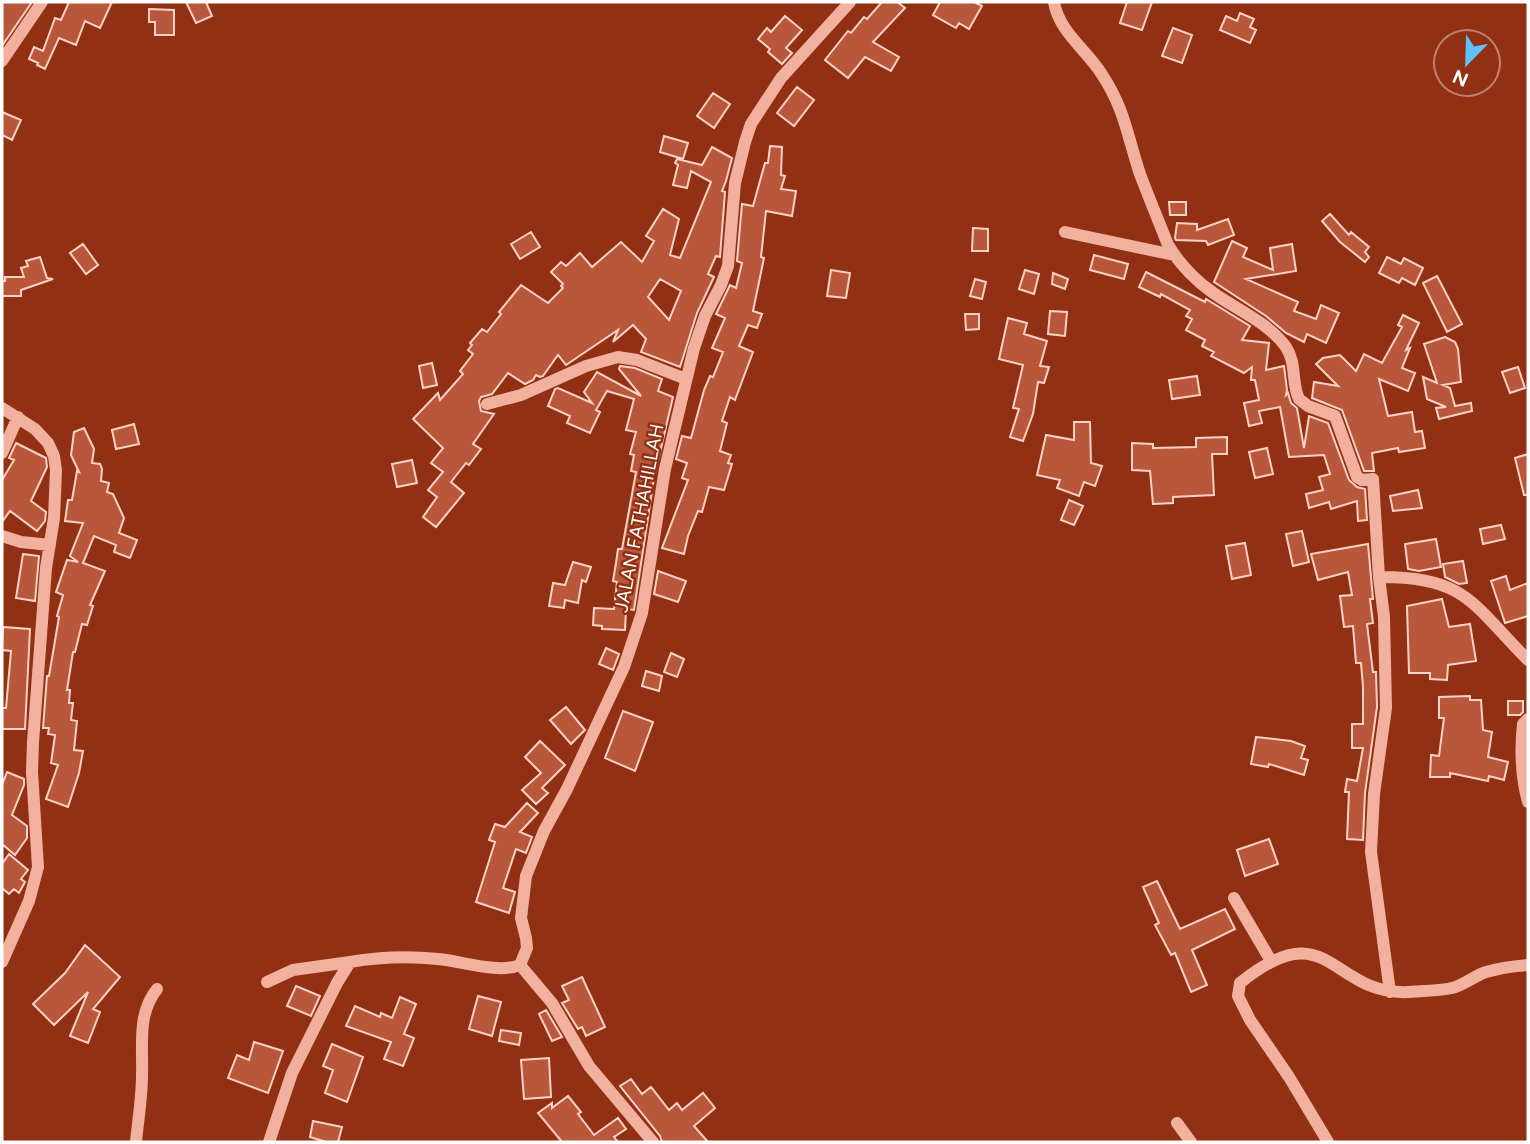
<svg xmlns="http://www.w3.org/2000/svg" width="1530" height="1144" font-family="Figtree,sans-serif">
	<rect width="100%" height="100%" fill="#913013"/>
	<path fill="#b9573b" stroke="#fdd2c6" stroke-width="2" fill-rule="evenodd" d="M2,2H32L2,46Z
		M69,2H112L100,28L85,21L76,45L59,38L45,69L37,65L38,63L29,59L34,47L43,51L55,18L61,20Z
		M186,2H206L212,16L196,23Z
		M882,2H897L905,8L873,42L899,57L891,71L865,57L848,78L825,60L848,31L851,33L864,17L867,19Z
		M940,2H974L982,6L969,29L959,23L956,28L933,15Z
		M1127,2H1152L1142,30L1120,23Z
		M149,9L174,10V35H155V22H149Z
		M1240,13L1254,19L1250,27L1256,30L1250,43L1220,30L1226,16L1237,21Z
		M785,16L802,30L786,48L792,53L782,64L768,52L770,49L758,39L767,28L771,32Z
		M1173,28L1192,35L1182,63L1162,56Z
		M797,87L814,100L794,126L777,113Z
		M713,93L730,104L714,128L697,116Z
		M2,112L21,120L12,140L2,135Z
		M664,136L688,143L683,159L660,152Z
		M770,146L782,147L781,175L785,176L781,189L796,191L792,216L766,211L761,257L764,258L753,311L762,314L757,328L748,325L739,346L753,352L735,400L730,397L722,421L727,423L720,451L731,455L728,463L732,464L724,490L709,487L702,512L698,511L688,536L684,554L662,548L688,480L682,478L687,463L676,459L682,436L691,438L704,390L710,376L713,377L723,352L712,348L725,318L716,314L730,285L736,288L742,263L737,261L742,204L753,206L765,163H768Z
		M712,147L732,158L726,181L722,191L725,192L720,257L716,256L708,274L714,277L697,313L680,367L641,352L646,339L633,325L613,342L618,330L566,365L558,355L543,376L540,377L536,375L533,380L525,384L508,373L492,394L481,397L479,401L481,411L494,414L473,444L481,449L469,465L466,463L451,482L464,493L436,527L423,517L437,497L428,490L443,472L431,463L443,448L413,419L438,393L440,400L463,374L460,371L473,354L468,350L472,345L470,343L482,329L487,332L501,314L499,312L521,285L548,303L563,288L561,286L563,284L551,272L561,262L566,266L580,253L592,267L621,242L642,262L654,241L646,236L663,209L679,219L670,255L680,258L711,182L691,171L687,188L673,185L678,165L675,163L677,159L702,165ZM660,279L681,291L669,320L648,297Z
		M1169,202H1186V215H1170Z
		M1330,214L1349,235L1351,232L1369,247L1365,252L1369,257L1365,262L1340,242L1322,221Z
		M1228,219L1234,235L1208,245L1206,241L1176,240L1175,238L1177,223L1197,224V230Z
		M973,228L988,229V251H972Z
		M531,232L540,247L520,259L511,244Z
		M1232,241L1247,248L1243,257L1273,270L1270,248L1292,244L1296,271L1246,279L1298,302L1294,311L1316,319L1321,305L1339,313L1326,343L1307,334L1304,342L1286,333L1266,316L1214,282Z
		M83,244L98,265L86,274L70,253Z
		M1094,255L1128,264L1124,279L1090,270Z
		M40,257L47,278L53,279L21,290V296H2V281H5V277H24L21,268L28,266L26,261Z
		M1387,257L1401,264L1404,258L1423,268L1415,285L1402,278L1399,283L1379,273Z
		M831,270L850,273L846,298L827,296Z
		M1025,270L1039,274L1034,294L1019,289Z
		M1146,272L1205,302L1206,299L1250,326L1242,340L1269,343L1266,370L1284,366L1287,390L1286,395L1288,393L1291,403L1297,408L1304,448L1309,416L1328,423L1349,480L1357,487L1365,489L1367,520L1358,521L1357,501L1331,509L1329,502L1309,508L1306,494L1323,490L1319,477L1330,474L1324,455L1289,457L1280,407L1259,411L1262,423L1249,426L1244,403L1259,400L1255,380H1251L1252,367L1244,373L1211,356L1214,352L1202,346L1205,340L1186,330L1192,319L1186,316L1190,310L1161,294L1160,297L1139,287Z
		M1053,273L1068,279L1065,289L1052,284Z
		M1437,276L1462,324L1447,332L1423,283Z
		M975,279L986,282L982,299L970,296Z
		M1050,311L1067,312L1065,336L1048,334Z
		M965,314H979V329L966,330Z
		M1403,315L1419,323L1406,350L1410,348L1402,368L1415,373L1408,391L1379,379L1388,416L1412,412L1415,432L1422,431L1425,448L1399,452L1398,448L1372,453L1374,471H1364L1342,410L1312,398L1314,382L1338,386L1316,364L1323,358L1340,355L1356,371L1364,354L1382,363L1402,327L1398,325Z
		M1008,318L1027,323L1024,334L1047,341L1040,366L1049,367L1044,383L1038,382L1033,414L1023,441L1010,437L1019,409L1013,408L1023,365L999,359Z
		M1445,337L1455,342L1458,349L1461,382L1443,385L1450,388L1455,406L1471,403L1472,411L1439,419L1436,408L1446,407L1427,399L1423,377L1437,383L1424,344Z
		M432,363L437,385L423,388L419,366Z
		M620,366L635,368L662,379L658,391L673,397L654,478L634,610L626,609L625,630L602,629V626L593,625L594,608L614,609L617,582L613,581L616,563L618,549H622L636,472L631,471L634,455L630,454L636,432L626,430L634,399L607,391L596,410L600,412L590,433L567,423L570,416L548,406L555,389L558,388L592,403L584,392L597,372L641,396L619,369Z
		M1518,367L1525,388L1510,393L1502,372Z
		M1197,376L1200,395L1172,399L1169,380Z
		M1074,422H1090L1091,463L1102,466L1095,486L1084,482L1079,496L1057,488L1060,480L1037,475L1046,435L1074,440Z
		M134,424L139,444L116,449L112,430Z
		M84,428L94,449L92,463L100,464L102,469L101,481L109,483L107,492L113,494L124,518L119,533L137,540L130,558L114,552L116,545L94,536L83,563L105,571L90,605L93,606L87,625L82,624L75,652H73L67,690H70L69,703H73L71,720L77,721L74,750L83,751L79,773L68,807L46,799L58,765L51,763L55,735L48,734L49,728H43L47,676H49L59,617L57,616L63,595L56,592L67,560L78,562L70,556L83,523L65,521L68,500H72L77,471L79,472L71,455L74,432Z
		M1227,437V454H1212L1214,495L1173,497V503L1153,504L1150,471L1132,470V443L1153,444V448L1196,447V438Z
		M16,443L46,458L47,467L31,501L46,512L45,521L37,531L10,511L2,522V480L14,460L9,458Z
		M1267,448L1273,474L1255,478L1249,452Z
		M1528,454V495H1524L1515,458Z
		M412,460L417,483L397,487L392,464Z
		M1418,490L1422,508L1393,511L1390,496Z
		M1069,500L1083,506L1074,525L1061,520Z
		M1501,525L1505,539L1483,544L1480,529Z
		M1302,531L1309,562L1293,566L1286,534Z
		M1436,539L1441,567L1419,571L1408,569L1405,544Z
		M1245,543L1251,575L1232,579L1226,546Z
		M1368,544L1373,599H1370L1373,623L1367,624L1373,672H1376L1377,707L1365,793L1363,840L1347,839L1349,792H1345L1347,779L1357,781L1363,748H1352V724H1363V687L1361,663H1356L1353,626L1344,627L1340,596L1352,595L1348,572L1318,580L1311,554Z
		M23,554L39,556L35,601L16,598Z
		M1463,561L1467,583L1459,584L1445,577L1443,564Z
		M573,562L591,567L586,582L582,580L578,603L565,600L564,608L549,606L553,583L565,585Z
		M658,571L686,581L678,602L654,594Z
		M1506,576L1510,590L1528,583V616L1505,623L1491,581Z
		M1442,599L1449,627L1470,624L1476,661L1448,665L1447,680L1430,679V673H1409L1407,606Z
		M3,627L30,629L25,729H2V708H6L11,651L2,650Z
		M606,648L619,654L613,670L599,664Z
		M671,653L684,659L677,677L664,672Z
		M646,671L662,676L659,691L642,686Z
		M1470,696V700H1481L1483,730L1492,732L1488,757L1508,762L1504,780L1489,776L1488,781L1450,773V777H1430L1431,755L1439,756L1444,718H1439V697Z
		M1508,701H1523V712L1520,715H1508Z
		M566,707L585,730L571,744L550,720Z
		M623,711L653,722L635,771L605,758Z
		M1256,737L1291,741L1305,746L1301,758L1308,760L1304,775L1269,764L1268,767L1251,764Z
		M540,741L565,765L542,788L548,793L536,804L522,790L541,773L525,757Z
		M7,772L24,779V785L12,815L27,826V838L15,855L2,844V785Z
		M527,803L538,813L520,832L532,837L526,853L516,849L503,888L515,892L509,913L476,902L495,842L489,840L495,824L505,827Z
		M1269,839L1278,864L1245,876L1237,850Z
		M9,854L28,870L21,879L25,882L19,893L14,889L9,894L2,888V864Z
		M1157,881L1180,929L1225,909L1235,929L1192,950L1207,985L1191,992L1175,953L1171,955L1155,925L1159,923L1143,887Z
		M85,945L120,977L93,1009L100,1012L88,1043L70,1036L88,992L54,1025L33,1004L65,973Z
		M582,977L605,1027L586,1036L582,1027L578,1029L562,1003L569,1000L562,986Z
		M296,986L320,996L311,1016L287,1006Z
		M478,996L501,1002L492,1036L469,1029Z
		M400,997L416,1004L404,1034L414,1038L403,1066L384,1059L391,1042L346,1026L355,1006L380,1017L381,1013L392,1018Z
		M546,1010L562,1037L552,1041L539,1014Z
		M501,1030L521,1033L519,1045L499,1041Z
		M254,1042L283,1051L268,1093L228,1078L237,1055L249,1060Z
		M332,1044L363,1057L347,1102L325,1093L333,1070L323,1066Z
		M549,1058L551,1097L524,1099L521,1060Z
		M631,1079L642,1094L651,1087L669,1110L677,1103L682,1110L703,1093L715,1108L694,1126L708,1142H662L660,1136L620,1086Z
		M568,1096L581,1112L578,1114L594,1135L618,1118L626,1129L614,1137L618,1142H562L538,1113L552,1103V1108Z
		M313,1121L342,1127L338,1142H326L310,1137Z"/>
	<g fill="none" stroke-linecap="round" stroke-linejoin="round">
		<path stroke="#f2b19f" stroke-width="12" d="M1054,2C1059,32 1086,49 1101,73C1125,109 1127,135 1140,174C1149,198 1159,222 1168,245C1179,263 1195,280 1212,292C1237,310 1268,322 1286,347C1297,364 1291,382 1299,399L1308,406L1335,416L1357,477L1362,480L1373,479L1379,577C1466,576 1473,605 1528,660
			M2,61L42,2
			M1065,232L1174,255
			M487,404L521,395L586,366L618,357L637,360L686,379
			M2,408L35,429L48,443L54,456L56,470L54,518L46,568L33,742L32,772L38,867L29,901L2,962
			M2,453L18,417
			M2,536L21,542L50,545
			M1379,577L1384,617L1386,708L1374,794L1371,852L1390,992
			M1528,719L1523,724C1520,751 1521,776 1528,802
			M1234,898L1271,961
			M520,965L527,948L526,938L521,918L526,876L544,831L567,789L624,667L642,613L665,469L694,348L705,316L721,285L728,266L735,183L745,142L751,124L781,78L850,2
			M520,965L552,1003L589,1066L653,1142
			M267,982L293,970L350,962
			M1177,1123L1191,1142
			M136,1142C138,1120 142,1098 142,1075C143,1045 137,1014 157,989
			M269,1142L292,1073L337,983L350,962C379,957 408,956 438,959C462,961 498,974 520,965
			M1328,1142L1289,1077L1250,1020L1238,996L1240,983C1330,910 1330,996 1409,992C1423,991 1439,991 1452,988C1464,985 1474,976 1486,972C1499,968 1514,966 1528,965"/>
	</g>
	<g text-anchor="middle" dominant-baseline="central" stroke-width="5" stroke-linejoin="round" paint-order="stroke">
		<g font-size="19" fill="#fff" stroke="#913013">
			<text transform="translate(639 518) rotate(-79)">JALAN FATHAHILLAH</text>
		</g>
	</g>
	<rect width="1530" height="1144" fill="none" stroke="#ffffff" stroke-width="7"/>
	<g transform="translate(1467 63) rotate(203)"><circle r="33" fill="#913013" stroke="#bd8371" stroke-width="2"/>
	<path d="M0-5L12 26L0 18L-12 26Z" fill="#60c3ff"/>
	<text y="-10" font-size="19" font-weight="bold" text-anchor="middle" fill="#ffffff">N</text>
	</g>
</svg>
